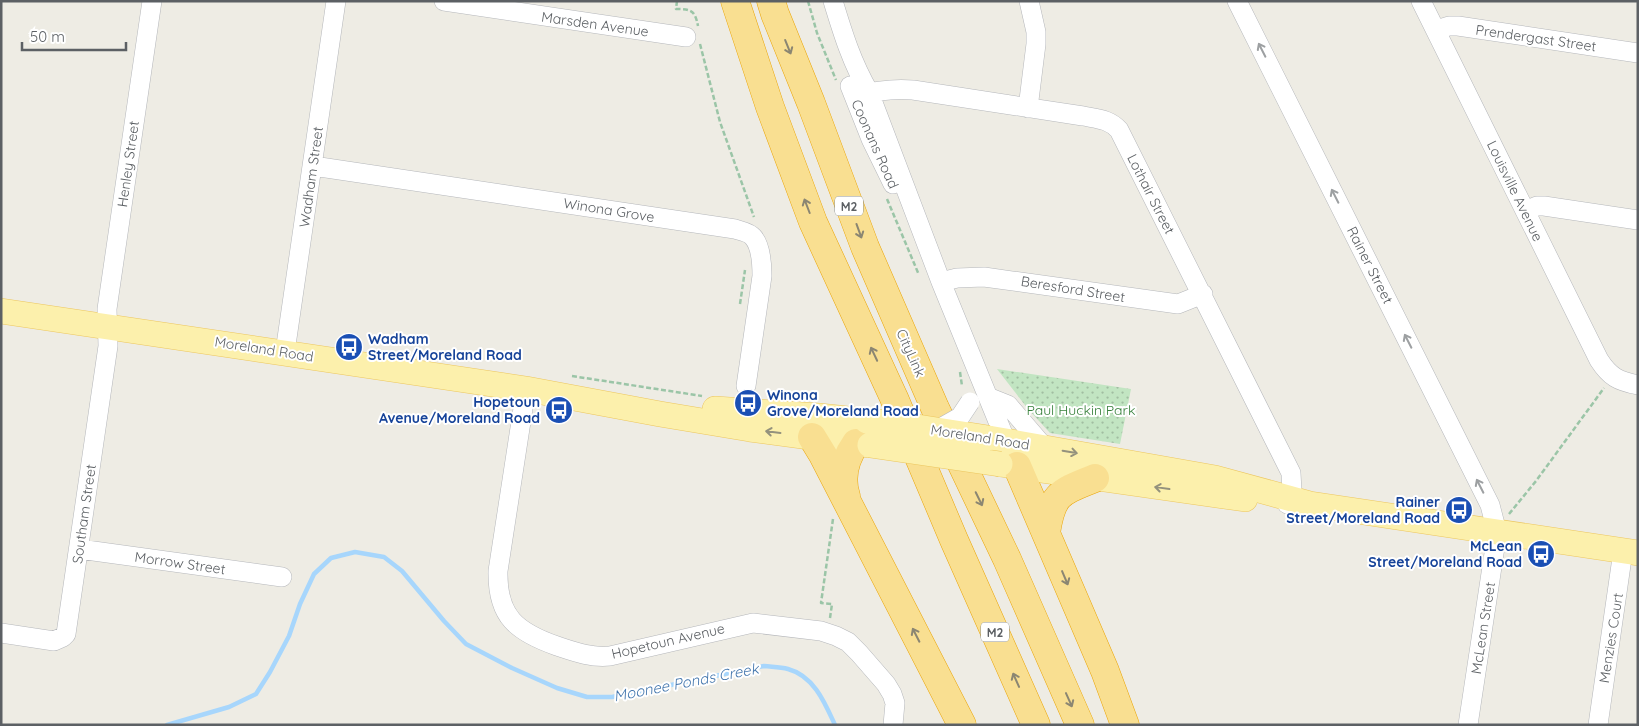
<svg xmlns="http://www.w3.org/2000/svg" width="1639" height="726" font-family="Quicksand,sans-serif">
	<defs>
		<pattern id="park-dots" width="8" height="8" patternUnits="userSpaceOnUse" patternTransform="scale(1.25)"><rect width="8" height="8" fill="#c2e5c2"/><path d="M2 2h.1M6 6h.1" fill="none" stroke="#a1bda1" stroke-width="1.8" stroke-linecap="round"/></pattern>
	</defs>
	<rect width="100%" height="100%" fill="#eeece4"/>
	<path fill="url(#park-dots)" d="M997,369L1131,389L1120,444L1050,433L1028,409Z"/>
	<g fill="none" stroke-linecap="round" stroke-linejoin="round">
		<path stroke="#a7d6fc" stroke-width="4.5" d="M167,725L229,707L256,694L270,672L289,636L300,604L314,574L331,558L355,552L384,557L402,571L444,621L466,644L512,668L557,688L587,697H612L764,666C772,667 780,667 788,669C814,676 825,703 835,725"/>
		<g stroke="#b5b7bb" stroke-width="20">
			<path id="minor" d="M444,1L686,37
				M833,1C843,34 852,63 869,92L941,282L1010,451
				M1237,1L1490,505L1497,532L1495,547L1468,725
				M1421,1L1599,360C1610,377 1618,381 1638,385
				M1436,30L1449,26H1458L1638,53
				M850,86L871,139L893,184
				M854,96C874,91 892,88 913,90L1083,116C1098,119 1109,119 1119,130L1291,473L1292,491L1287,504
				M1028,108L1036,44V32L1029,1
				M313,166L735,229C741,231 749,232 753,237C761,246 762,265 762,276L746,386
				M1525,211L1537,206H1544L1638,220
				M941,282L957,278L984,277L1178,304L1203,294
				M285,352L336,1
				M526,389L498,571C497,617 517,632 557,646C575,652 591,658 610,656L753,623L821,631L836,636L848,642L859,653L886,684L892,694L895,703L893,725
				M988,397L1008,405L1044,447
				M79,549L282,577
				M1,633L54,641L63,637L66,634L108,346L107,309L152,1
				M1598,725L1623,551"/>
		</g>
		<g stroke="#ecc65f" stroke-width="26">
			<path id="major" d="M1,311L526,389L660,414L750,429L870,445
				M715,409L819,416L867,421
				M988,438L1215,478L1310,504L1638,553
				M1000,464L1245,499"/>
		</g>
		<g stroke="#eaa508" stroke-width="29">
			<path id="highway" d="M735,1L770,107L813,222L894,398L954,540L1036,725
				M771,1L775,14L811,103L865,247L935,408L1007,559L1080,725
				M812,437L823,455L962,725
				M1017,466L1105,671L1125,725
				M846,496C840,477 844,460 856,443
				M1046,533C1052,493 1060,492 1095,478"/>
		</g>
		<path stroke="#9bc5a7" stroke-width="2.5" stroke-dasharray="5 2.5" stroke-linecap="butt" d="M677,1L676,9C692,9 695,11 698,26
			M808,1L817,33L836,80
			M700,44L720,122L754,217
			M887,199L919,275
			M740,304L745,270
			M960,372L962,386
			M572,376L702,396
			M1509,514L1536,481L1604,388
			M830,618L832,604L821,603L833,519"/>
		<use href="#minor" stroke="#fff" stroke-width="19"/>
		<use href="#major" stroke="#fcf0ac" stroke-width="25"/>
		<use href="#highway" stroke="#f9df91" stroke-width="28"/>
		<g stroke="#b5b7bb" stroke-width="20" stroke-linecap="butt">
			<path id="minor-bridge" d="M937,430L960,417L970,402"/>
		</g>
		<g stroke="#ecc65f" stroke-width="26" stroke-linecap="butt">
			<path id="major-bridge" d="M867,421L898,424L988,438
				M870,445L1000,464"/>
		</g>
		<use href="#minor-bridge" stroke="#fff" stroke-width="19"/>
		<use href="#major-bridge" stroke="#fcf0ac" stroke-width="25"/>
	</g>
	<defs><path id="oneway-shaft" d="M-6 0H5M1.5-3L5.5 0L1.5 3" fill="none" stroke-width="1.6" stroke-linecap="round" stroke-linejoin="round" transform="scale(1.25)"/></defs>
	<g stroke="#8b8672">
		<use href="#oneway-shaft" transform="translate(788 47) rotate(68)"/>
		<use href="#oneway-shaft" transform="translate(807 206) rotate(-111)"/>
		<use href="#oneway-shaft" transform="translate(859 231) rotate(70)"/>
		<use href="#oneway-shaft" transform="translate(874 354) rotate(-115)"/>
		<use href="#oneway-shaft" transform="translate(979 499) rotate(64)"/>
		<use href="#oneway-shaft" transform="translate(1065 578) rotate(67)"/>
		<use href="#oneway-shaft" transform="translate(916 635) rotate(-117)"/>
		<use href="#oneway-shaft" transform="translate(1016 680) rotate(-114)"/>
		<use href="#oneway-shaft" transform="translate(1069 700) rotate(66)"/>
	</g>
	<g stroke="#9da0a2">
		<use href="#oneway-shaft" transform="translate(1262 50) rotate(-117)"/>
		<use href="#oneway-shaft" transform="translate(1335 196) rotate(-117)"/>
		<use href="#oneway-shaft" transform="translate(1408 341) rotate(-117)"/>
		<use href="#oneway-shaft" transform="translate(1480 486) rotate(-117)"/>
	</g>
	<g stroke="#94927d">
		<use href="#oneway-shaft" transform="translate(773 432) rotate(-173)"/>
		<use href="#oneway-shaft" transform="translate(1070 452) rotate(10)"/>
		<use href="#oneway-shaft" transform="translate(1162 488) rotate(-172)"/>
	</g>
	<defs>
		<g id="bus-disc" transform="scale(1.4375)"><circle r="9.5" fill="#1a4fb4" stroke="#fff"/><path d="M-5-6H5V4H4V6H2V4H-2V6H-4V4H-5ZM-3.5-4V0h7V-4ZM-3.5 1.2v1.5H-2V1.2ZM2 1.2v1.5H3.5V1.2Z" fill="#fff"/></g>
	</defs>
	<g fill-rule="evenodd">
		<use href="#bus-disc" x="349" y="347"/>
		<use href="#bus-disc" x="748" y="403"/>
		<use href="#bus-disc" x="559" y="410"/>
		<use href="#bus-disc" x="1459" y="510"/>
		<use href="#bus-disc" x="1541" y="554"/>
	</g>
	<g text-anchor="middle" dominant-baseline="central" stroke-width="4" stroke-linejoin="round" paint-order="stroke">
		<g fill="#fff" stroke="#8d9092" stroke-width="1">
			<rect x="835" y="196.5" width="28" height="19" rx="4"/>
			<rect x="981" y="622.5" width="28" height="19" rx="4"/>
		</g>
		<g font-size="12" font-weight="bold" fill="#5c6064">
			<text x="849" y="206">M2</text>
			<text x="995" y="632">M2</text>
		</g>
		<g font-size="14" fill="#5c6064" stroke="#fff">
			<text transform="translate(595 24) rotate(8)">Marsden Avenue</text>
			<text transform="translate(1536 38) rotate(8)">Prendergast Street</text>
			<text transform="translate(875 144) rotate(66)">Coonans Road</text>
			<text transform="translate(128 164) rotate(-82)">Henley Street</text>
			<text transform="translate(311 177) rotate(-82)">Wadham Street</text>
			<text transform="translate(1515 191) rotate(64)">Louisville Avenue</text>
			<text transform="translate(1151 194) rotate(63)">Lothair Street</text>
			<text transform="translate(609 210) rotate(9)">Winona Grove</text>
			<text transform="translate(1370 265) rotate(63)">Rainer Street</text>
			<text transform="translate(1073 289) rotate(9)">Beresford Street</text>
			<text transform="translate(264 349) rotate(9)">Moreland Road</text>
			<text transform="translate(911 353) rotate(66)">CityLink</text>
			<text transform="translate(980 437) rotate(9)">Moreland Road</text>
			<text transform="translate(84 514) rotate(-82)">Southam Street</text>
			<text transform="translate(180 563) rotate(8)">Morrow Street</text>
			<text transform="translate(1483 628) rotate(-81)">McLean Street</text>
			<text transform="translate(1611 638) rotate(-81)">Menzies Court</text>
			<text transform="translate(668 641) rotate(-13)">Hopetoun Avenue</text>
		</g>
		<g font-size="14" font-weight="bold" fill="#164399" stroke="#fff" text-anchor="end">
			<text x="368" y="339" text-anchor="start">Wadham<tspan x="368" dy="16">Street/Moreland Road</tspan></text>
			<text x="767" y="395" text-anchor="start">Winona<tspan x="767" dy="16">Grove/Moreland Road</tspan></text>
			<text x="540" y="402">Hopetoun<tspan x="540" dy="16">Avenue/Moreland Road</tspan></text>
			<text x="1440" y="502">Rainer<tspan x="1440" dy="16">Street/Moreland Road</tspan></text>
			<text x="1522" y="546">McLean<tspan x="1522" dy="16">Street/Moreland Road</tspan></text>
		</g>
		<g font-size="14" fill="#37813b" stroke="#fff">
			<text x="1081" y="410">Paul Huckin Park</text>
		</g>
		<g font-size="15" font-style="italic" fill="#4477ae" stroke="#fff">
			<text transform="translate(686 682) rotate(-11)">Moonee Ponds Creek</text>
		</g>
	</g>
	<rect width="1639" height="726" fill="none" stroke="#5c6064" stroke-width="5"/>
	<path d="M22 42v8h104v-8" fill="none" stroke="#5c6064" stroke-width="2.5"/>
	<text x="30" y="42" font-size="15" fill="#5c6064" stroke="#ffffff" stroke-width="4" paint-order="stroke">50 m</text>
</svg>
